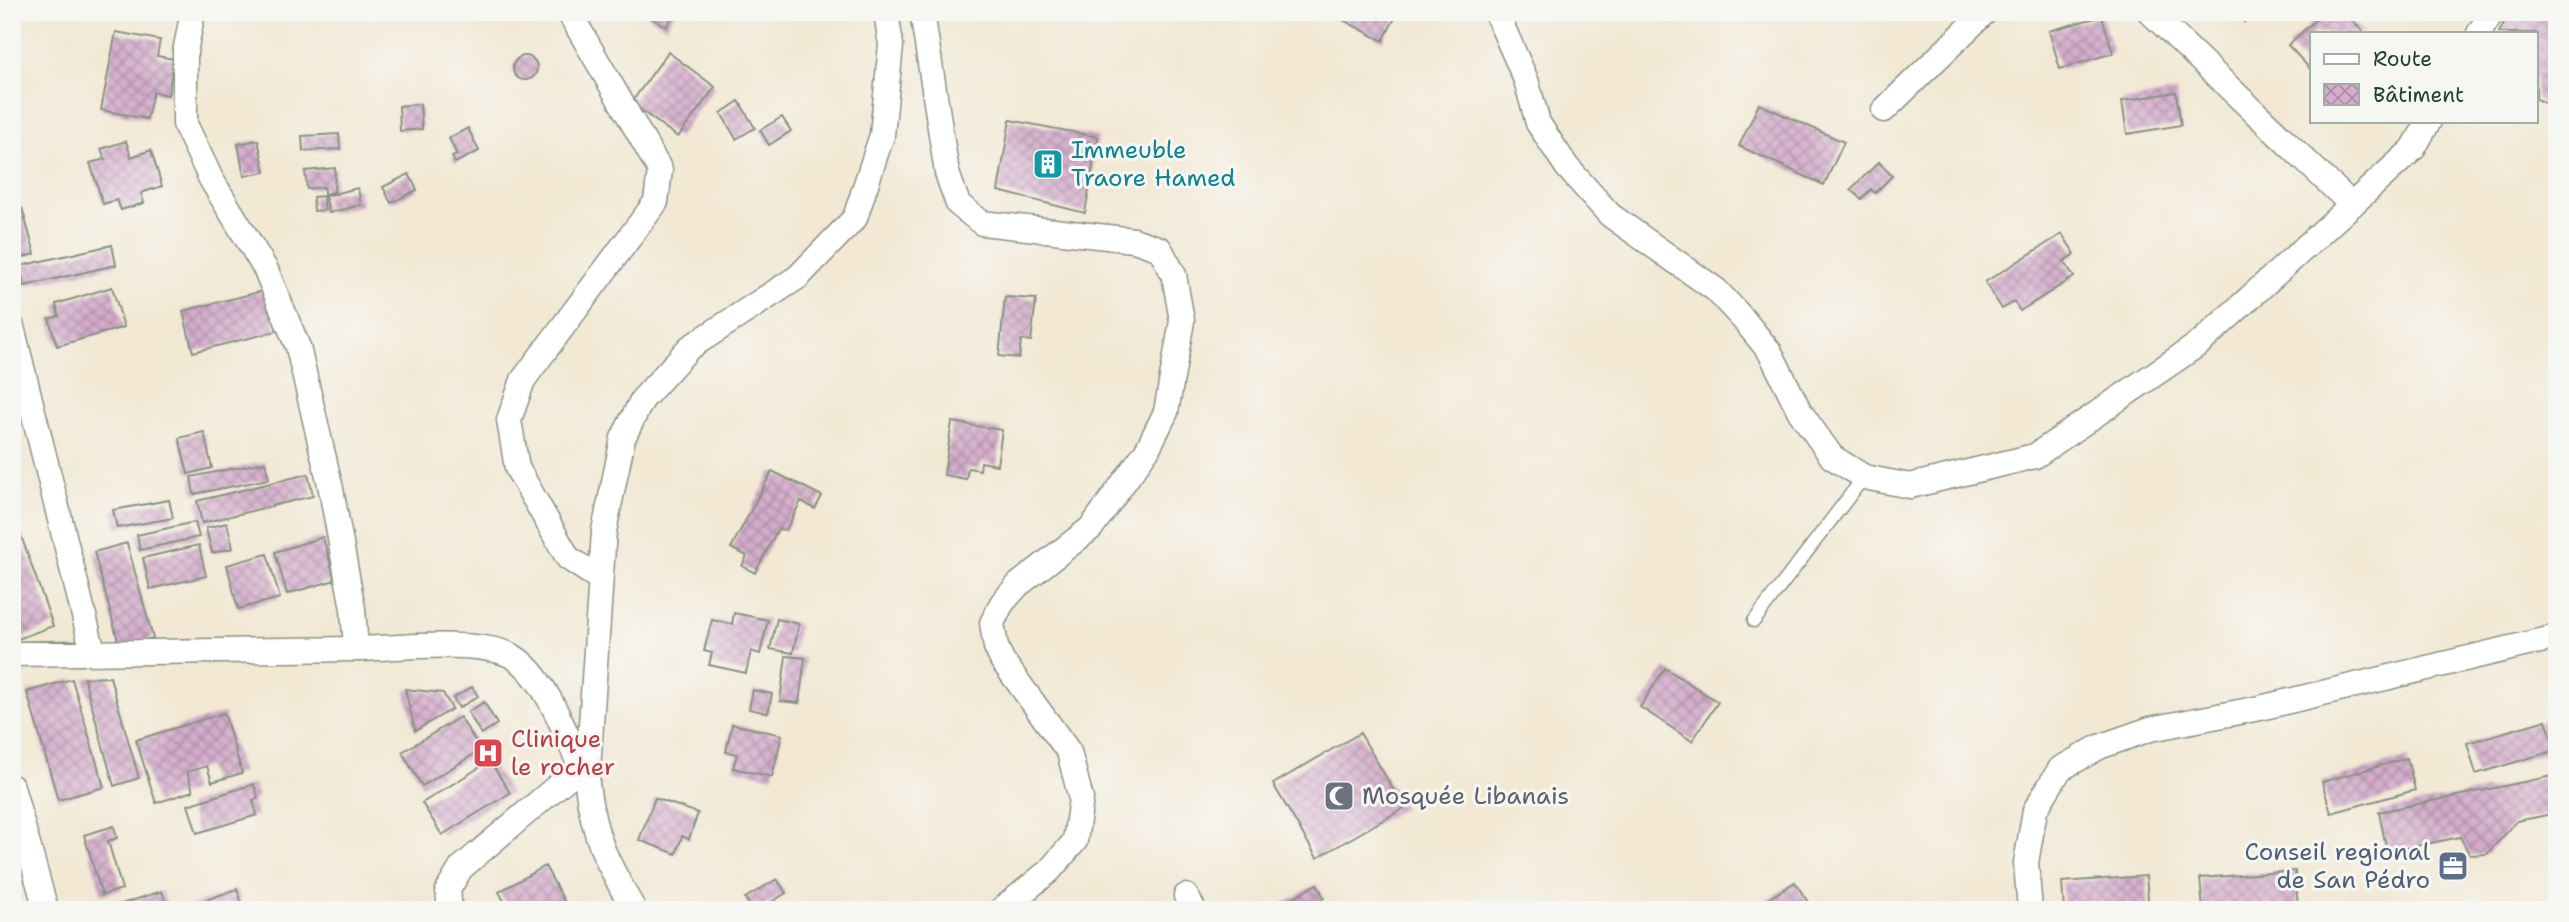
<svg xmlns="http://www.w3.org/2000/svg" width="2569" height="922" font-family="'Shantell Sans',sans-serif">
	<defs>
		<pattern id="building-cross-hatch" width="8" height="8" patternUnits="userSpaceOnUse" patternTransform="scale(1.75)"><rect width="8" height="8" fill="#d5accc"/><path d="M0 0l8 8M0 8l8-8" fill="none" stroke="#ac8da6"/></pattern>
	</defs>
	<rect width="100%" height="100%" fill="#f6f6f2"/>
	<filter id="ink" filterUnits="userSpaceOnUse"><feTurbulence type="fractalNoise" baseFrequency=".0143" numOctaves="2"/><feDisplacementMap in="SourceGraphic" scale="14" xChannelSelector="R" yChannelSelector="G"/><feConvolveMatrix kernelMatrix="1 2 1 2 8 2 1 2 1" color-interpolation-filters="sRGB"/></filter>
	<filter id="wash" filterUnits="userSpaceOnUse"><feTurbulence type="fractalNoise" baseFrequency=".00686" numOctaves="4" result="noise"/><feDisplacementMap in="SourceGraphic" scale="28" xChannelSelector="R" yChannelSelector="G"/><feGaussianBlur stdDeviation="1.57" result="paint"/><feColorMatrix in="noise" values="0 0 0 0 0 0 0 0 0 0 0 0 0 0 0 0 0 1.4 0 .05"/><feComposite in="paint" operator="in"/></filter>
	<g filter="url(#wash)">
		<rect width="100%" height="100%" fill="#f2e8d3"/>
		<g id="blocks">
			<path fill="url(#building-cross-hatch)" d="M650,12H675L666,27L648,16Z
				M1347,12H1398L1383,41L1343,20Z
				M2236,12H2255L2244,22Z
				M2324,12H2345L2364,33H2312V71L2288,45Z
				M2509,12H2557V98L2553,107L2536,99V33H2499Z
				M2102,16L2113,53L2060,69L2049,31Z
				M116,32L160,40L157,56L174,59L168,95L153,92L147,119L101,110Z
				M668,52L715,87L678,137L631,103Z
				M513 68a12 12 0 1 1 24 0a12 12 0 1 1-24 0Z
				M2176,92L2181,125L2127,134L2122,101Z
				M739,101L755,128L736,139L721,113Z
				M420,104L422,129L400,131L399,106Z
				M1759,104L1844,142L1824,185L1739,146Z
				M782,117L791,131L769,145L760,130Z
				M1010,120L1098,137L1085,213L998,191Z
				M468,128L479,151L455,163L452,157L457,155L449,138Z
				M339,134L340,149L303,151L302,136Z
				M258,140L265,172L244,176L238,144Z
				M126,141L131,157L151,150L162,186L141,193L144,203L121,210L117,200L103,204L90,163L105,159L101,149Z
				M1879,162L1892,176L1875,193L1871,189L1861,199L1851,189Z
				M335,168L334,192L324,194V187L307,189L305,171Z
				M409,174L417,190L391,203L383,187Z
				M12,183L19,203L12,205Z
				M358,188L361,205L329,213L325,196Z
				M323,196L325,210L314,211L313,197Z
				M22,208L35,254L12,260V211Z
				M2062,234L2075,254L2064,261L2074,277L2020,311L2014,302L2002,309L1985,282Z
				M112,245L116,265L24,286L20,266Z
				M112,287L124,327L57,346L49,319L59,316L56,304Z
				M267,290L277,331L193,352L183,311Z
				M1005,297L1036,299L1031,341L1021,340L1019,358L999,356Z
				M952,422L1002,430L997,465L981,462L980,470L968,468L966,479L944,475Z
				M204,432L212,468L188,474L179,438Z
				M265,462L269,479L194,494L191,477Z
				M772,471L822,496L815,509L801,501L786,530L778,529L755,573L742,566L747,556L731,548Z
				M308,474L313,496L202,523L197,501Z
				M169,500L173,518L117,528L113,510Z
				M195,522L199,537L140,550L137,535Z
				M227,523L233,548L212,553L206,528Z
				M19,530L53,626L15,640L12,632V533Z
				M323,537L335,580L287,594L275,552Z
				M127,543L153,638L120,648L94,552Z
				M199,545L206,576L150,589L143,558Z
				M267,554L280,598L238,609L227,565Z
				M734,613L768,620L760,654L751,651L746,673L709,665L712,653L704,651L712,620L732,624Z
				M777,619L799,624L793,653L770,649Z
				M786,656L805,658L799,703L780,701Z
				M1665,668L1718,702L1692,741L1640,707Z
				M110,677L139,778L114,786L84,678Z
				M72,679L104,787L58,800L27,692Z
				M472,687L478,696L459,708L453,698Z
				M405,689L443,693L452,709L415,731Z
				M753,690L772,694L768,713L749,709Z
				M484,702L497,724L481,734L468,712Z
				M224,713L242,773L212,782L207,766L187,772L193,791L156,803L136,740Z
				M460,717L481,750L422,786L402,752Z
				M2546,720L2556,750L2476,774L2467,743Z
				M732,724L782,735L772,777L733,768L737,754L726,752Z
				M1360,733L1404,808L1317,858L1273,784Z
				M2407,758L2415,790L2331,813L2322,782Z
				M490,761L510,793L442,835L422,803Z
				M2557,775V813L2517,821L2487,854L2470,855L2460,837L2387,852L2379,812Z
				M254,784L258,798L253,800L257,815L197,833L188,805Z
				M655,798L698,813L689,839L682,836L676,854L639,840Z
				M114,826L117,838L108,841L122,889L102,895L84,835Z
				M545,866L569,910H509L499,892Z
				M2295,871L2298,907L2203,910L2200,878Z
				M2146,876L2149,910H2064L2062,882Z
				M777,879L786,893L759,910H752L745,898Z
				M1795,882L1813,910H1751Z
				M1317,884L1324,898L1316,903L1320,910H1271Z
				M237,889L244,910H180V909Z
				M162,891L168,910H106V909Z"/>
		</g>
	</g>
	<g filter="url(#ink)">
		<use href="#blocks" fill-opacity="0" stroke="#889284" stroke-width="2"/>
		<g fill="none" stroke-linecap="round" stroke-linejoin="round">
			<g stroke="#889284" stroke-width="15">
				<path id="service" d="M1754,621L1864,477"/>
			</g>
			<g stroke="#889284" stroke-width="27">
				<path id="minor" d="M193,12L185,52V124L211,179L266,270L298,347L331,489L353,609L356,649
					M569,12L660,170L656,202L523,380L509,420L517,468L568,558L600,579
					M922,12L947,173L958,204L982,223L1134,240L1160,249L1174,275L1182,321L1166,412L1147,450L1091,528L1018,585L1002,603L992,623L996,647L1002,660L1069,752L1081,799L1075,841L1049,871L1001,910
					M1496,12L1526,80L1538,123L1567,167L1610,215L1716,290L1744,320L1770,352L1800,412L1832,457L1864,477L1910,486L2035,456L2200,343L2413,149L2429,121
					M2150,12L2352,205
					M2479,33L2492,12
					M1884,110L1985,12
					M12,327L93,652
					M12,654C127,652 242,651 357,649C395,648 478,639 510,655C546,672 570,745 586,780
					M12,787L46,910
					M1186,896L1194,910
					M450,910L448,890L461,868L580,767
					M634,910C607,862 594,840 587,784L604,531L623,438L642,400L689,348L798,277L855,218L882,135L891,45L886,12
					M2030,910L2026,863L2035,810L2060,769L2099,747L2150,729L2260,708L2557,637"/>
			</g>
			<use href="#service" stroke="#fff" stroke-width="12"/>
			<use href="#minor" stroke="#fff" stroke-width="24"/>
		</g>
	</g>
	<defs>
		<g id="building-square" transform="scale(1.575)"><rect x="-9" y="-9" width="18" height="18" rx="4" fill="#0f9aa8" stroke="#f6f6f2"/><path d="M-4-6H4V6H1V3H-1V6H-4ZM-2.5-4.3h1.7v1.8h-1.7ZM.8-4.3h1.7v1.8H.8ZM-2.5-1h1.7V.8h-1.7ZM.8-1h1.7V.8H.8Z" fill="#fff"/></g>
		<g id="hospital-square" transform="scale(1.575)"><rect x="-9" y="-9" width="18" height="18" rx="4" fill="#e0444e" stroke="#f6f6f2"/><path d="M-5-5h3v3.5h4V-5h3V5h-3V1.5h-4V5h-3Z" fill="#fff"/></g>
		<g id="mosque-square" transform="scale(1.575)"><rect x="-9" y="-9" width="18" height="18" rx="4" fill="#6b7280" stroke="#f6f6f2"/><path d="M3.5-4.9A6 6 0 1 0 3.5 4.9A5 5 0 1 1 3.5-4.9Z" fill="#fff"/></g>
		<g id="office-square" transform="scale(1.575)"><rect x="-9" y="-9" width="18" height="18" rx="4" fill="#5c6f8a" stroke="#f6f6f2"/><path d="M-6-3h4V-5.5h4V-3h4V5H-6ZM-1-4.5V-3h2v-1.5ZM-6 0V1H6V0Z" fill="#fff"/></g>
	</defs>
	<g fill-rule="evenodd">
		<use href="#building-square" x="1048" y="164"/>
		<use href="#hospital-square" x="488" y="753"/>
		<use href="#mosque-square" x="1339" y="796"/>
		<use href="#office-square" x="2453" y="866"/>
	</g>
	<g text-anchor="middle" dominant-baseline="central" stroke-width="6" stroke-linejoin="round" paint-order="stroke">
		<g font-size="24" fill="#0d838f" stroke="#f6f6f2" text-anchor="start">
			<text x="1071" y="150">Immeuble<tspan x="1071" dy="28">Traore Hamed</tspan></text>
		</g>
		<g font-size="24" fill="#be3a42" stroke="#f6f6f2" text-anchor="start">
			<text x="511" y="739">Clinique<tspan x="511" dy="28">le rocher</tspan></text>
		</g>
		<g font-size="24" fill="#5b616d" stroke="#f6f6f2" text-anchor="start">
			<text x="1362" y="796">Mosquée Libanais</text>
		</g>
		<g font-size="24" fill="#4e5e75" stroke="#f6f6f2" text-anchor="end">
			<text x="2430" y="852">Conseil regional<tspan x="2430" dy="28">de San Pédro</tspan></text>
		</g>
	</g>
	<rect width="2569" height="922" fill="none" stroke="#f6f6f2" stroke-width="42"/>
	<rect x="2310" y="32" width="228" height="91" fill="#f6f6f2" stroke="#a0aca6" stroke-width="2"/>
	<rect x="2324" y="54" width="35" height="10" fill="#ffffff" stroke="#a0aca6" stroke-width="2"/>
	<text x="2373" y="66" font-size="21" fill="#1f3d34">Route</text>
	<rect x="2324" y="84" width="35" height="21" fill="url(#building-cross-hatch)" stroke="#a0aca6" stroke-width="2"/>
	<text x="2373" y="102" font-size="21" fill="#1f3d34">Bâtiment</text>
</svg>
